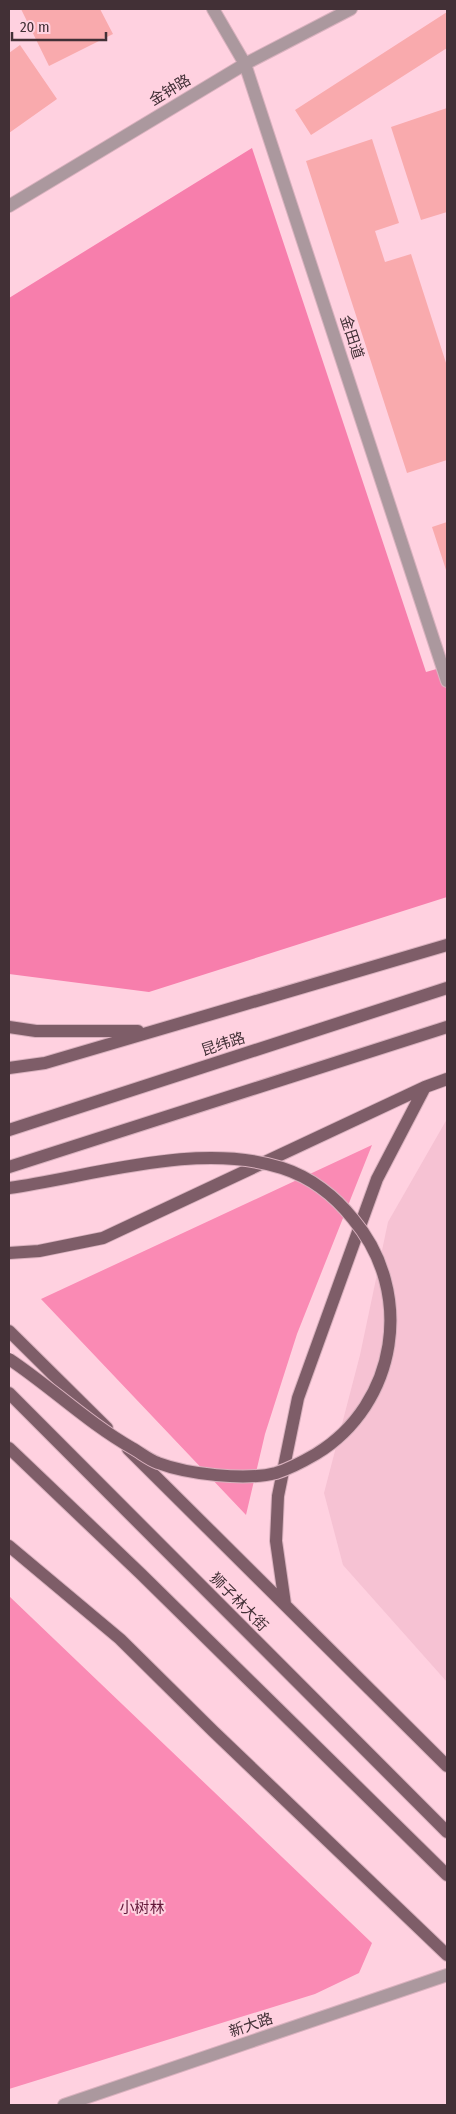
<svg xmlns="http://www.w3.org/2000/svg" width="456" height="2114" font-family="'Fira Sans Condensed','Noto Sans SC',sans-serif">
	<rect width="100%" height="100%" fill="#ffd1e0"/>
	<path fill="#f6c2d3" d="M447,1119V1682L343,1565L324,1493L360,1355L388,1222Z"/>
	<path fill="#fa8ab4" d="M372,1145L297,1334L265,1434L246,1515L41,1299Z
		M9,1596L372,1943L359,1973L315,1994L9,2089Z"/>
	<path fill="#f77eac" d="M252,148L426,672L447,666V897L149,992L9,974V298Z"/>
	<path fill="#f9aaad" d="M21,9H100L113,34L49,66Z
		M447,12V48L311,135L295,110Z
		M20,45L57,99L9,133V53Z
		M447,108V212L421,220L391,127Z
		M372,139L399,223L375,231L385,262L411,254L447,366V460L407,473L306,161Z
		M447,522V573L432,527Z"/>
	<g fill="none" stroke-linecap="round" stroke-linejoin="round">
		<g stroke="#d9b1be" stroke-width="14">
			<path id="minor" d="M213,9L245,64L447,681
				M9,206L245,64L351,9
				M64,2105L447,1975"/>
		</g>
		<g stroke="#d9b1be" stroke-width="14">
			<path id="major" d="M9,1027L36,1031H138
				M9,1068L45,1063L447,945
				M9,1130L447,988
				M9,1167L447,1027
				M9,1253L39,1251L103,1238L425,1087L447,1079
				M9,1331L107,1428
				M9,1393L447,1832
				M9,1448L141,1574L447,1875
				M128,1449L447,1766
				M9,1546L120,1639L213,1731L447,1955
				M285,1604L276,1541L278,1496L298,1398L377,1179L425,1087"/>
		</g>
		<use href="#minor" stroke="#ab989e" stroke-width="12"/>
		<use href="#major" stroke="#7e5d68" stroke-width="12"/>
		<g stroke="#d9b1be" stroke-width="14" stroke-linecap="butt">
			<path id="major-bridge" d="M9,1188C93,1176 199,1141 282,1168C310,1177 335,1196 353,1219C415,1292 398,1404 316,1454C304,1461 289,1469 276,1473C245,1481 187,1474 158,1463C149,1460 141,1453 132,1448C88,1423 51,1387 9,1359"/>
		</g>
		<use href="#major-bridge" stroke="#7e5d68" stroke-width="12"/>
	</g>
	<g text-anchor="middle" dominant-baseline="central" stroke-width="4" stroke-linejoin="round" paint-order="stroke">
		<g font-size="15" fill="#423036" stroke="#ffd1e0">
			<text transform="translate(170 90) rotate(-31)">金钟路</text>
			<text transform="translate(352 337) rotate(72)">金田道</text>
			<text transform="translate(223 1044) rotate(-18)">昆纬路</text>
			<text transform="translate(239 1602) rotate(45)">狮子林大街</text>
			<text transform="translate(251 2025) rotate(-19)">新大路</text>
		</g>
		<g font-size="15" fill="#64193a" stroke="#ffd1e0">
			<text x="142" y="1908">小树林</text>
		</g>
	</g>
	<rect width="456" height="2114" fill="none" stroke="#423036" stroke-width="20"/>
	<path d="M12 32v8h94v-8" fill="none" stroke="#423036" stroke-width="2.5"/>
	<text x="20" y="32" font-size="15" fill="#423036" stroke="#ffd1e0" stroke-width="4" paint-order="stroke">20 m</text>
</svg>
